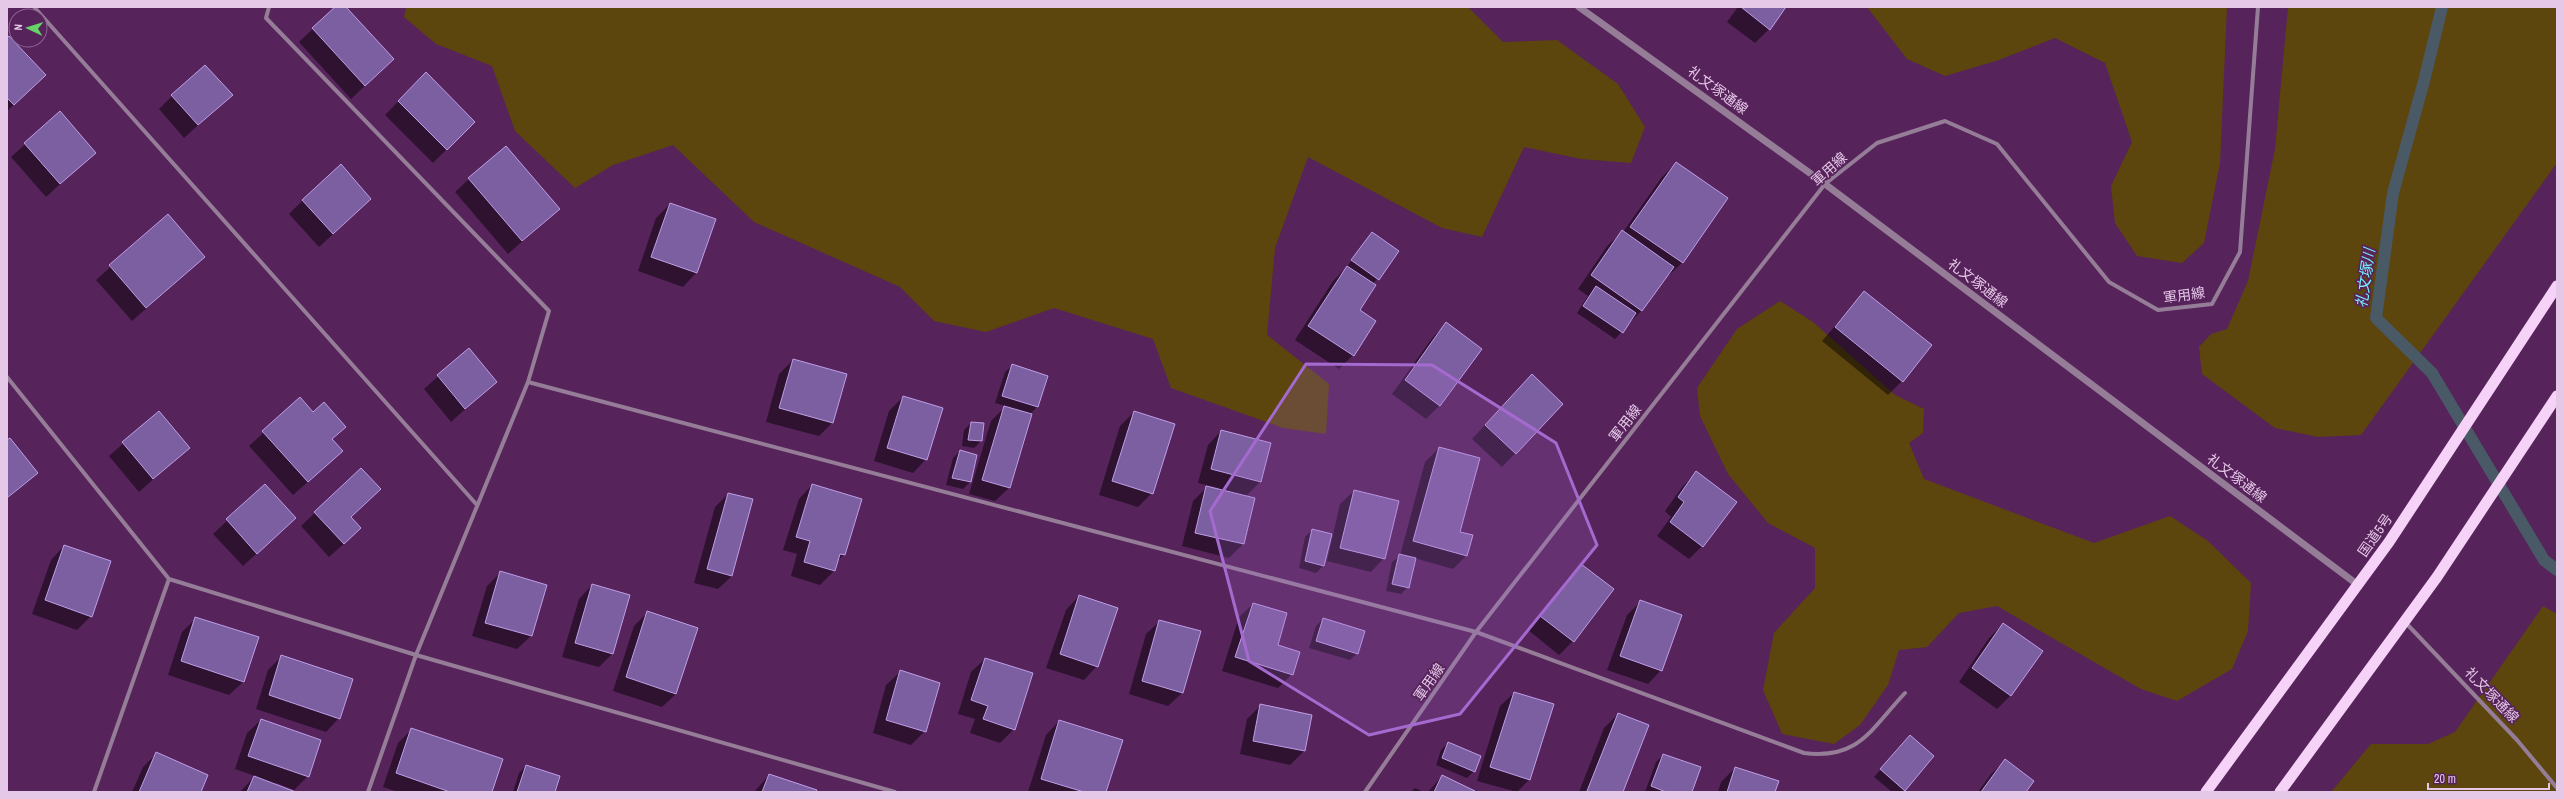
<svg xmlns="http://www.w3.org/2000/svg" width="2564" height="799" font-family="'Archivo Narrow','Noto Sans JP',sans-serif">
	<rect width="100%" height="100%" fill="#56235b"/>
	<path fill="#5d450e" d="M406,7H1468L1503,42L1557,40L1618,84L1645,127L1631,163L1581,159L1524,147L1482,237L1442,228L1308,157L1275,248L1267,335L1329,384L1326,434L1283,428L1171,388L1153,339L1054,308L986,332L934,321L900,287L754,222L673,145L613,165L575,188L515,131L492,66L436,44L404,17Z
		M1867,7H2227L2220,163L2204,243L2182,263L2137,256L2115,223L2111,186L2132,142L2105,63L2055,38L1996,61L1945,76L1907,59Z
		M2288,7H2557V163L2361,435L2318,437L2275,428L2202,374L2199,347L2211,334L2227,329L2248,281L2275,149Z
		M1780,301L1813,322L1895,395L1924,409L1923,433L1909,443L1924,479L2094,543L2170,516L2208,541L2251,583L2248,631L2232,669L2177,701L2141,689L1997,606L1959,613L1927,647L1899,650L1888,685L1860,725L1834,744L1782,734L1763,690L1774,633L1815,588V548L1768,523L1728,474L1700,416L1697,388L1737,329Z
		M2543,606L2557,614V792H2331L2371,744H2428L2455,732Z"/>
	<path fill="#0007" d="M336,7H344L393,59L351,99L299,42Z
		M1738,7H1785L1769,29L1755,43L1727,22Z
		M7,39L31,89L7,111Z
		M426,73L474,122L433,163L385,115Z
		M231,95L184,138L159,109L172,96Z
		M60,113L94,153L46,197L11,157Z
		M1676,163L1726,199L1682,263L1668,276L1667,275L1642,310L1615,339L1577,313L1588,296L1578,289L1608,245L1623,232L1662,177Z
		M469,179L559,209L508,254L455,192Z
		M303,200L356,213L319,247L289,214Z
		M670,204L714,219L696,273L683,287L638,271L656,218Z
		M168,215L190,270L132,321L96,280Z
		M1372,233L1398,252L1373,284L1358,310L1353,355L1339,369L1295,340L1333,281L1346,268Z
		M1864,292L1902,381L1888,395L1822,341Z
		M1446,324L1440,405L1426,419L1392,394L1433,337Z
		M469,349L496,381L451,422L424,389Z
		M793,360L832,423L819,436L766,422L779,374Z
		M1012,366L1047,376L1037,407L1029,415L1009,488L995,501L969,494L991,421L1006,406L995,403L1005,372Z
		M1518,389L1562,404L1502,467L1472,439Z
		M903,397L926,459L913,473L874,461L889,411Z
		M300,399L313,413L344,427L331,440L328,464L293,495L249,446Z
		M159,412L188,448L139,492L109,456Z
		M1134,412L1152,493L1138,507L1099,495L1120,426Z
		M971,423L981,441L974,448L962,446L964,430Z
		M1221,431L1260,482L1245,497L1254,499L1243,544L1229,558L1182,546L1193,501L1207,487L1219,490V488L1198,483L1208,445Z
		M7,441L36,473L7,499Z
		M1439,448L1467,555L1453,569L1414,558L1408,587L1401,594L1386,591L1392,562L1400,556L1425,462Z
		M960,451L976,456L970,482L963,489L946,485L953,458Z
		M361,469L380,489L350,518L346,542L329,557L301,526Z
		M1696,473L1702,546L1689,559L1657,536L1671,517L1665,511L1683,486Z
		M265,485L295,518L243,566L213,534Z
		M812,485L845,554L836,562L834,571L820,585L791,576L797,554L783,550L799,499Z
		M1354,491L1384,558L1371,572L1327,561L1340,504Z
		M728,494L732,576L718,589L694,583L715,507Z
		M1312,530L1323,566L1316,573L1299,568L1305,537Z
		M64,546L91,616L77,630L32,614L51,560Z
		M1581,565L1573,641L1559,655L1528,630L1568,578Z
		M501,572L531,636L517,649L472,636L487,586Z
		M592,585L613,653L599,667L562,657L579,599Z
		M1079,596L1097,666L1084,680L1046,668L1066,610Z
		M1641,601L1661,670L1648,684L1607,670L1627,615Z
		M1253,604L1292,674L1278,688L1222,671L1239,617Z
		M648,612L676,694L662,707L613,691L634,626Z
		M196,618L243,682L229,695L168,675L182,632Z
		M1323,619L1357,653L1350,660L1309,648L1316,626Z
		M1160,621L1182,693L1168,706L1129,694L1146,634Z
		M2003,624L2041,652L2010,696L1997,709L1959,682L1989,638Z
		M282,656L339,718L326,732L256,709L268,670Z
		M985,659L1014,729L1000,743L970,733L975,719L958,714L971,672Z
		M900,672L925,731L911,745L873,733L886,685Z
		M1514,693L1530,779L1517,792L1477,781L1500,706Z
		M1261,705L1311,716L1304,751L1290,765L1240,754L1247,719Z
		M1618,714L1621,792H1579L1604,728Z
		M261,720L308,776L294,790L276,783L275,785L293,792H240L255,776L235,769L247,733Z
		M1059,721L1105,792H1028L1046,735Z
		M412,729L491,792H398L383,787L398,743Z
		M1448,743L1474,771L1467,778L1436,765L1441,750Z
		M1904,743L1933,757L1903,792H1892L1874,777Z
		M157,753L199,792H132L143,767Z
		M1663,755L1691,792H1645L1656,762Z
		M2005,761L2025,792H1978L1991,774Z
		M526,766L553,792H513L519,773Z
		M1735,768L1774,792H1718L1721,782Z
		M769,775L815,792H754Z
		M1442,776L1474,792H1428Z
		M1415,788L1424,792H1411Z"/>
	<g fill="none" stroke-linecap="round" stroke-linejoin="round">
		<path stroke="#495a66" stroke-width="12" d="M2442,7L2424,81L2393,193L2376,318L2432,373L2544,560L2557,570"/>
	</g>
	<path fill="#7c5fa0" stroke="#be9ee8" d="M335,7H346L394,59L365,86L312,28Z
		M1741,7H1786L1770,30Z
		M9,36L46,75L14,105L7,98V37Z
		M205,65L233,95L198,125L171,95Z
		M426,72L475,122L447,150L398,101Z
		M60,111L96,153L60,184L24,143Z
		M506,146L560,209L522,241L468,178Z
		M1676,162L1728,198L1683,263L1630,227Z
		M341,164L371,199L333,234L302,200Z
		M670,203L716,219L697,273L651,257Z
		M168,214L205,257L146,308L109,265Z
		M1622,230L1674,267L1642,311L1591,275Z
		M1372,232L1399,251L1379,280L1351,260Z
		M1347,266L1376,285L1360,310L1376,321L1354,356L1308,326Z
		M1596,286L1636,313L1623,333L1583,306Z
		M1864,291L1932,345L1903,382L1835,327Z
		M1446,322L1482,349L1440,406L1405,380Z
		M469,348L497,382L465,409L437,375Z
		M793,359L847,374L833,423L779,408Z
		M1012,364L1048,376L1038,407L1002,396Z
		M1532,374L1563,404L1516,454L1485,425Z
		M903,396L943,408L927,460L887,448Z
		M300,397L313,412L324,402L346,427L332,439L343,451L308,482L262,431Z
		M1004,406L1032,414L1010,488L982,480Z
		M159,411L190,448L153,479L122,442Z
		M1134,411L1175,424L1153,494L1112,481Z
		M971,422L984,423L982,441L968,440Z
		M1221,430L1271,443L1261,482L1211,469Z
		M10,438L38,473L7,498V440Z
		M1439,447L1480,458L1460,532L1473,535L1467,556L1413,541Z
		M960,450L977,455L971,482L952,478Z
		M361,468L381,489L351,517L361,528L344,544L314,512Z
		M1696,471L1737,502L1703,547L1670,522L1684,502L1678,497Z
		M265,484L296,518L257,554L226,519Z
		M812,484L862,499L845,555L840,554L835,571L804,562L810,541L796,537Z
		M1206,486L1255,498L1244,544L1195,533Z
		M1354,490L1399,501L1385,559L1340,548Z
		M728,493L753,499L732,576L707,569Z
		M1312,529L1332,534L1324,566L1305,561Z
		M64,545L111,561L92,617L45,600Z
		M1399,554L1416,558L1409,588L1392,584Z
		M1581,564L1614,589L1574,642L1540,616Z
		M500,571L547,585L532,636L485,623Z
		M592,584L630,595L613,654L575,643Z
		M1079,595L1118,608L1098,667L1060,654Z
		M1640,600L1682,615L1662,671L1620,656Z
		M1253,603L1287,613L1278,645L1300,652L1293,675L1235,657Z
		M647,611L698,628L676,694L626,677Z
		M195,617L259,637L244,682L181,661Z
		M1323,618L1365,631L1358,654L1316,641Z
		M1159,620L1201,631L1183,693L1142,681Z
		M2003,623L2043,651L2011,696L1972,668Z
		M281,655L353,679L340,719L269,695Z
		M985,658L1033,673L1015,730L983,719L988,706L971,700Z
		M900,670L940,683L926,732L886,720Z
		M1514,692L1554,704L1530,780L1490,767Z
		M1260,704L1312,715L1305,751L1253,741Z
		M1618,713L1649,725L1623,792H1590L1587,791Z
		M261,719L321,740L309,777L248,756Z
		M1059,720L1123,740L1106,792H1084L1041,779Z
		M411,728L503,759L492,792H450L396,773Z
		M1910,735L1934,756L1905,791L1880,769Z
		M1448,742L1481,756L1475,772L1442,758Z
		M156,752L208,775L201,792H139Z
		M1663,754L1701,767L1692,792H1666L1651,786Z
		M2005,759L2034,781L2026,792H1981Z
		M526,765L560,776L555,792H517Z
		M1735,767L1779,781L1775,792H1727Z
		M769,774L817,790L816,792H762Z
		M1442,775L1475,791V792H1434Z
		M254,776L296,792H247Z"/>
	<g fill="none" stroke-linecap="round" stroke-linejoin="round">
		<path stroke="#957d97" stroke-width="4" d="M34,7L477,505
			M269,7L266,18L549,311L528,382L416,655L368,792
			M7,377L169,579L416,655L895,792
			M528,382L1476,632L1804,753C1859,760 1871,729 1905,693
			M2405,622L2517,740L2557,788
			M94,792L169,579
			M1365,792L1476,632L1825,184L1877,143L1945,121L1997,144L2109,282L2158,310L2212,304L2240,252L2258,7"/>
		<path stroke="#957d97" stroke-width="7" d="M1579,7L1825,184L2358,585"/>
		<path stroke="#f6d2f8" stroke-width="11" d="M2206,792L2389,542L2557,286
			M2280,792L2437,577L2557,396"/>
	</g>
	<path fill="#a56acf" fill-opacity="0.2" stroke="#a56acf" stroke-width="3" stroke-linejoin="round" d="M1306,364L1432,365L1556,443L1597,545L1460,714L1369,735L1249,661L1210,511Z"/>
	<g text-anchor="middle" dominant-baseline="central" stroke-width="3.5" stroke-linejoin="round" paint-order="stroke">
		<g font-size="14" fill="#e5c7e7" stroke="#56235b">
			<text transform="translate(1718 90) rotate(36)">礼文塚通線</text>
			<text transform="translate(1829 169) rotate(-42)">軍用線</text>
			<text transform="translate(1978 283) rotate(37)">礼文塚通線</text>
			<text transform="translate(2184 295) rotate(-8)">軍用線</text>
			<text transform="translate(1625 423) rotate(-52)">軍用線</text>
			<text transform="translate(2237 478) rotate(37)">礼文塚通線</text>
			<text transform="translate(2375 535) rotate(-55)">国道5号</text>
			<text transform="translate(1429 682) rotate(-55)">軍用線</text>
			<text transform="translate(2492 695) rotate(46)">礼文塚通線</text>
		</g>
		<g font-size="15" font-style="italic" fill="#7aeffa" stroke="#56235b">
			<text transform="translate(2365 278) rotate(-82)">礼文塚川</text>
		</g>
	</g>
	<rect width="2564" height="799" fill="none" stroke="#e5c7e7" stroke-width="16"/>
	<g transform="translate(28 28) rotate(274)"><circle r="19" fill="#56235b" stroke="#8f6593"/>
	<path d="M0-3L7 15L0 10L-7 15Z" fill="#66d466"/>
	<text y="-6" font-size="11" font-weight="bold" text-anchor="middle" fill="#e5c7e7">N</text>
	</g>
	<path d="M2428 783v6h121v-6" fill="none" stroke="#e5c7e7" stroke-width="2"/>
	<text x="2434" y="783" font-size="12" fill="#e5c7e7" stroke="#56235b" stroke-width="3" paint-order="stroke">20 m</text>
</svg>
